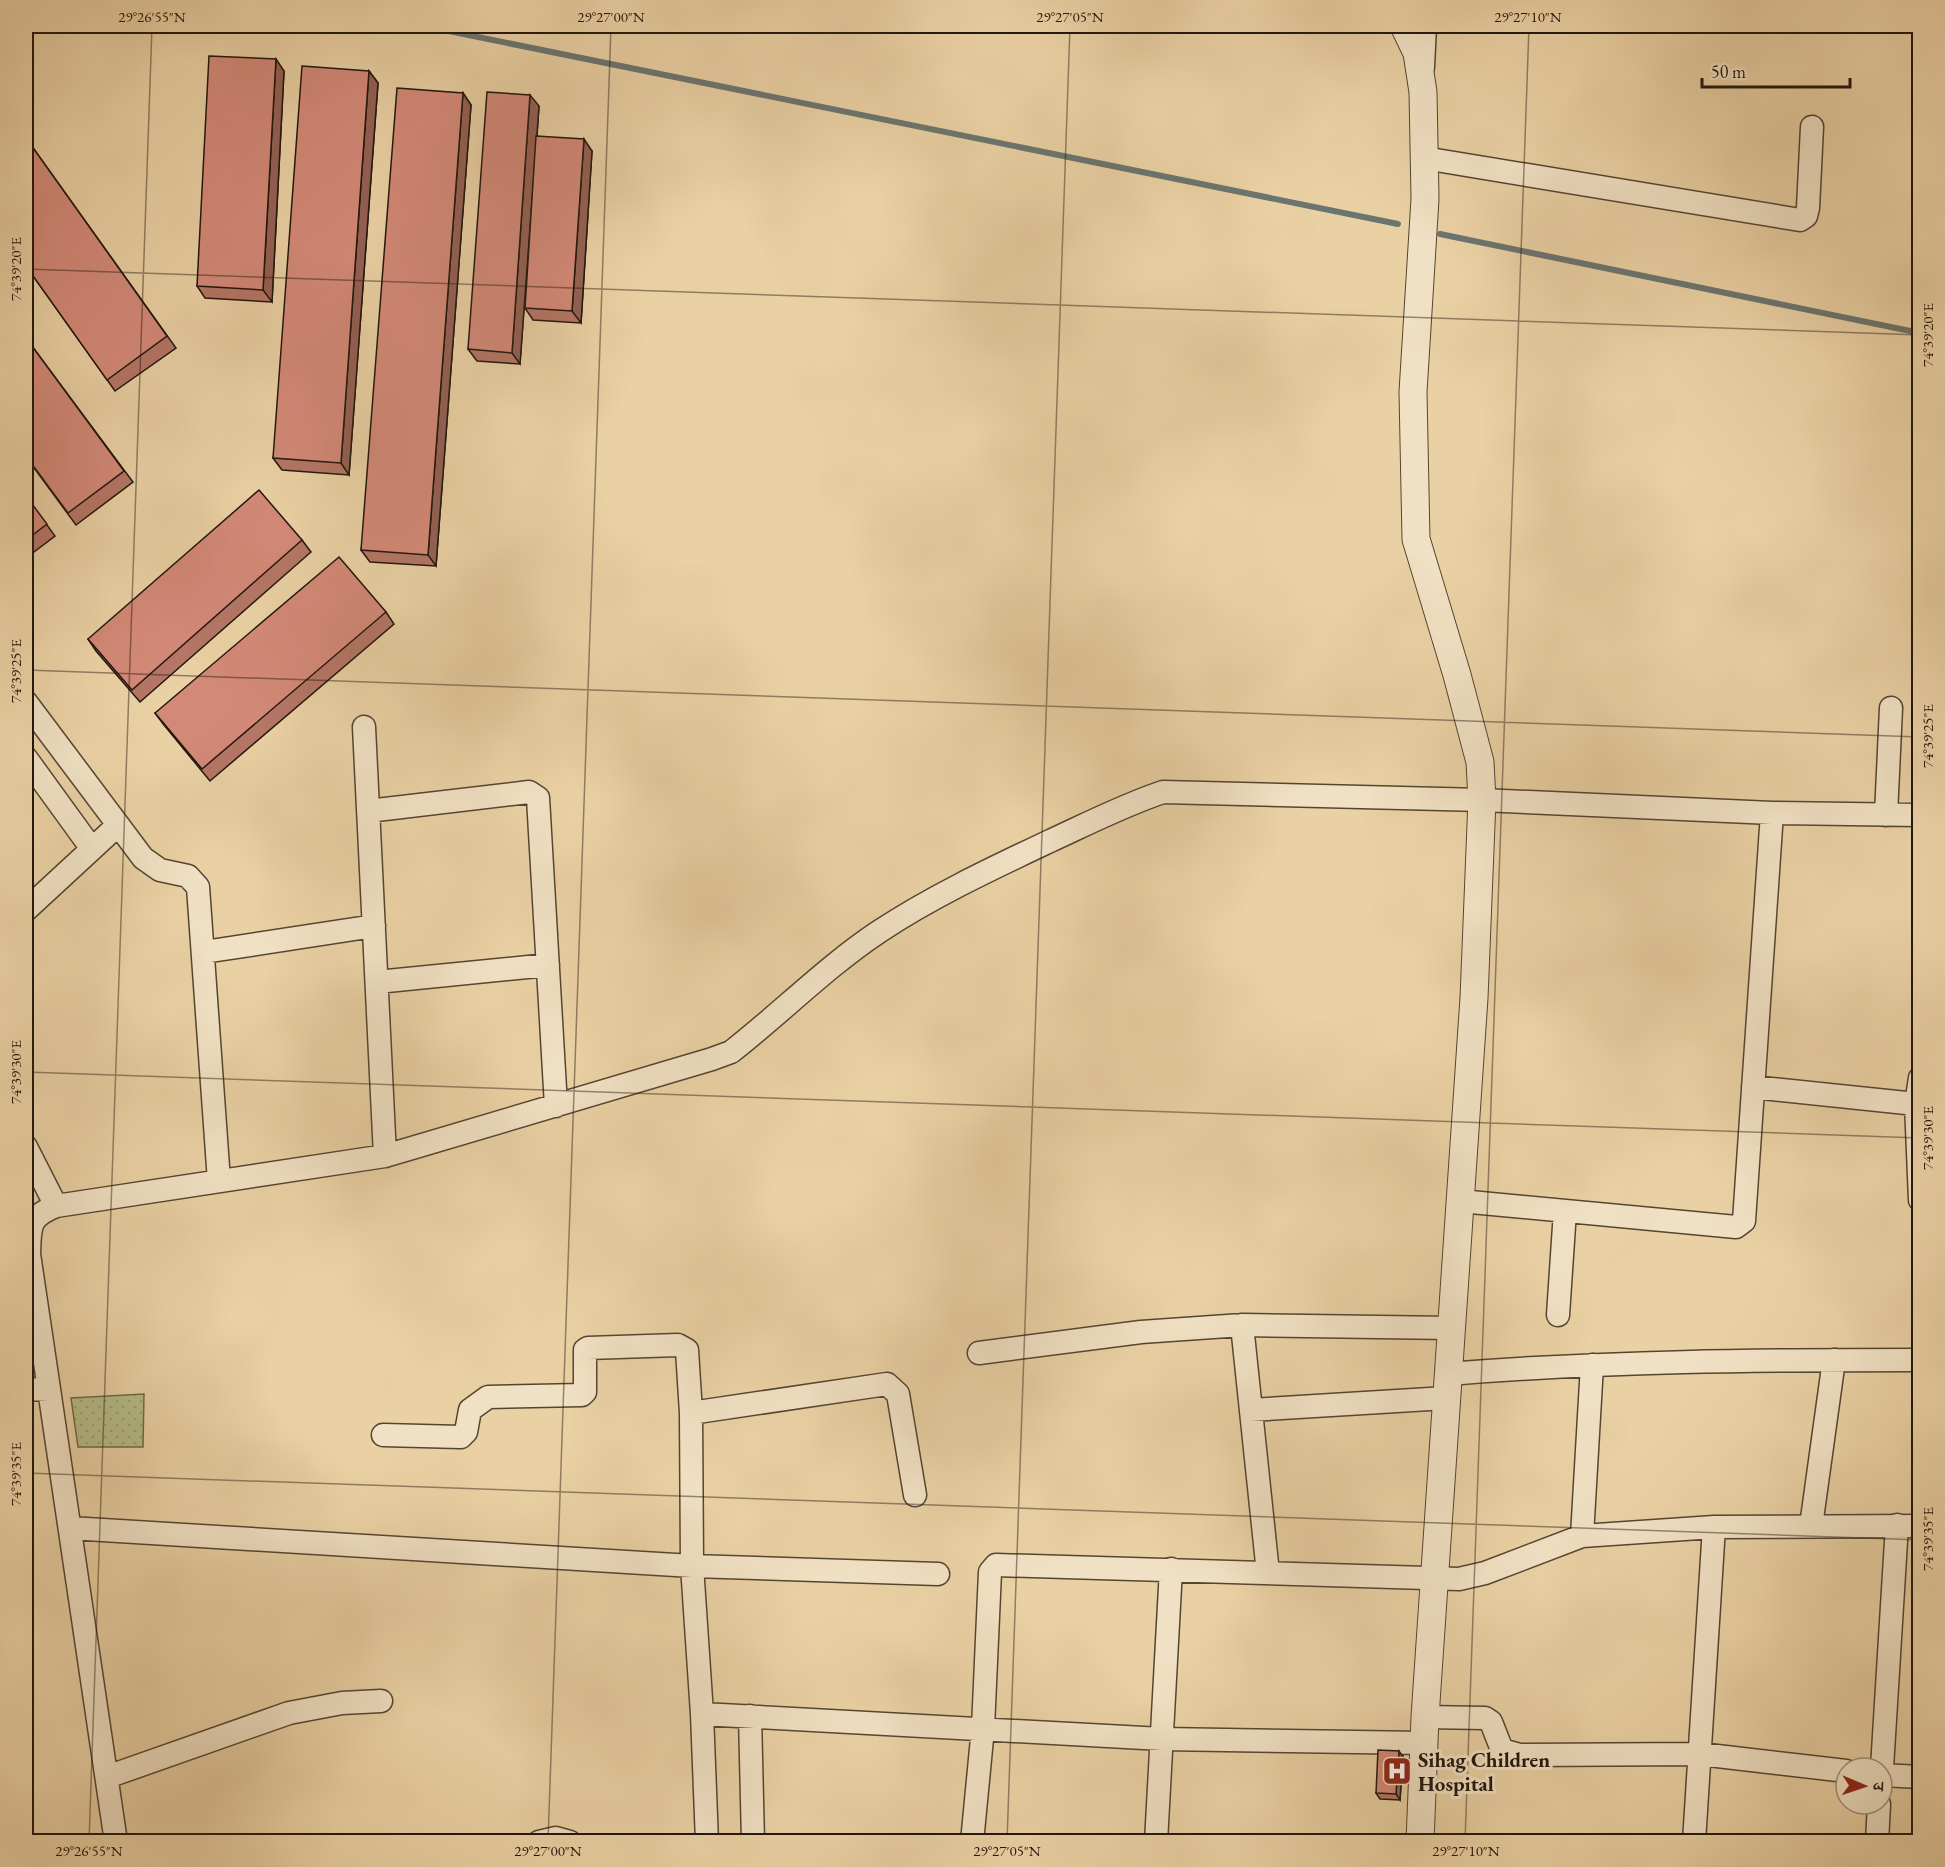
<svg xmlns="http://www.w3.org/2000/svg" width="1945" height="1867" font-family="'EB Garamond','Noto Serif Devanagari',serif">
	<defs>
		<pattern id="park-dots" width="8" height="8" patternUnits="userSpaceOnUse" patternTransform="scale(1.5)"><rect width="8" height="8" fill="#b5bc87"/><path d="M2 2h.1M6 6h.1" fill="none" stroke="#9ba173" stroke-width="1.8" stroke-linecap="round"/></pattern>
	</defs>
	<rect width="100%" height="100%" fill="#ead1a4"/>
	<filter id="stains"><feTurbulence type="fractalNoise" baseFrequency=".00333" numOctaves="4"/><feColorMatrix values="0 0 0 0 .2 0 0 0 0 .09 0 0 0 0 .02 0 0 0 .5 -.17"/></filter>
	<radialGradient id="worn" r=".72"><stop offset=".6" stop-color="#630" stop-opacity="0"/><stop offset="1" stop-color="#630" stop-opacity=".3"/></radialGradient>
	<path fill="url(#park-dots)" stroke="#6c694a" stroke-width="1.5" d="M144,1394L143,1447H78L71,1398Z"/>
	<g fill="none" stroke-linecap="round" stroke-linejoin="round">
		<path stroke="#6b756f" stroke-width="6" d="M424,26L1398,224
			M1440,234L1920,333"/>
		<g stroke="#544533" stroke-width="25">
			<path id="minor" d="M1423,67L1425,26
				M1424,158L1800,220L1806,216L1808,208L1812,127
				M26,702L143,858L160,870L188,876L198,887L219,1181
				M364,727L385,1156
				M26,758L92,849
				M368,811L529,792L538,798L556,1106
				M1886,815L1891,708
				M26,910L118,825
				M204,952L374,926
				M377,982L548,965
				M1920,1078L1916,1104L1920,1200
				M1753,1087L1916,1104
				M26,1147L56,1206
				M1460,1201L1736,1227L1744,1221L1772,813
				M1558,1315L1565,1211
				M1242,1325L1268,1573
				M979,1353L1141,1332L1242,1325L1451,1328
				M1448,1374C1605,1361 1762,1360 1920,1360
				M26,1389L49,1390
				M1251,1410L1446,1398
				M691,1413L887,1384L898,1394L915,1495
				M383,1435L461,1437L466,1432L470,1410L488,1397L582,1395L585,1392V1350L588,1348L678,1345L687,1350L691,1413L692,1566L702,1714L707,1842
				M1811,1526L1834,1360
				M70,1528L692,1566L938,1574
				M1582,1536L1592,1365
				M702,1714L1162,1739L1423,1743
				M750,1716L753,1842
				M1425,1717L1485,1718L1491,1722L1502,1750L1520,1755L1700,1754L1846,1771
				M1882,1768L1897,1525
				M1882,1775L1920,1777
				M107,1777L289,1713L342,1703L381,1701
				M116,1842L29,1254C30,1227 28,1217 56,1206L385,1156L712,1059L731,1052C781,1013 827,966 880,931C933,896 993,868 1050,841C1087,824 1124,805 1163,792L1482,800L1772,813L1920,815
				M539,1842L556,1838L570,1842
				M972,1842L983,1728L990,1572L996,1565L1459,1579L1485,1573L1582,1536L1714,1527L1920,1526
				M1156,1842L1171,1569
				M1694,1842L1714,1527
				M1877,1842L1879,1804"/>
		</g>
		<g stroke="#544533" stroke-width="29">
			<path id="tertiary" d="M1404,26L1417,53L1423,92L1425,199L1413,392L1416,539L1457,675L1480,762L1482,800L1474,998L1425,1717L1420,1842"/>
		</g>
		<use href="#minor" stroke="#f1e1c4" stroke-width="22"/>
		<use href="#tertiary" stroke="#f1e1c4" stroke-width="27"/>
	</g>
	<path fill="#b57667" stroke="#22160d" stroke-width="1.5" d="M284,71L272,302L205,298L197,286Z
		M369,71L378,83L349,475L282,470L273,458Z
		M463,93L471,105L436,566L370,562L361,550Z
		M539,106L537,136L592,151L581,323L533,320L525,308L531,209L520,364L477,361L468,349Z
		M26,138L176,348L115,391L26,266Z
		M26,338L133,482L76,525L26,457Z
		M26,496L55,536L26,558Z
		M302,540L311,552L140,702L96,651L88,639Z
		M386,612L394,624L210,781L164,725L155,713Z
		M1403,1757L1400,1800L1380,1799L1376,1793Z"/>
	<path fill="#946054" stroke="#22160d" stroke-width="1.5" d="M276,59L284,71L272,302L263,290Z
		M369,71L378,83L349,475L341,463Z
		M463,93L471,105L436,566L428,555Z
		M530,95L539,106L520,364L512,353Z
		M584,139L592,151L581,323L572,311Z
		M1399,1751L1403,1757L1400,1800L1396,1794Z"/>
	<path fill="#d38978" stroke="#22160d" stroke-width="1.5" d="M209,56L276,59L263,290L197,286Z
		M302,66L369,71L341,463L273,458Z
		M397,88L463,93L428,555L361,550Z
		M487,92L530,95L512,353L468,349Z
		M536,136L584,139L572,311L525,308Z
		M26,138L167,336L107,380L26,266Z
		M26,338L124,471L68,513L26,456Z
		M259,490L302,540L132,690L88,639Z
		M26,496L47,524L26,540Z
		M339,557L386,612L202,769L155,713Z
		M1378,1750L1399,1751L1396,1794L1376,1793Z"/>
	<path fill="none" stroke="#22160d" stroke-width="1.5" stroke-opacity="0.45" d="M26,269L1920,335M26,670L1920,737M26,1072L1920,1138M26,1473L1920,1540M89,1842L152,26M548,1842L611,26M1007,1842L1070,26M1465,1842L1529,26"/>
	<defs>
		<g id="hospital-square" transform="scale(1.5)"><rect x="-9" y="-9" width="18" height="18" rx="4" fill="#8f2418" stroke="#f1e1c4"/><path d="M-5-5h3v3.5h4V-5h3V5h-3V1.5h-4V5h-3Z" fill="#fff"/></g>
	</defs>
	<g fill-rule="evenodd">
		<use href="#hospital-square" x="1397" y="1771"/>
	</g>
	<g text-anchor="middle" dominant-baseline="central" stroke-width="6" stroke-linejoin="round" paint-order="stroke">
		<g font-size="21" font-weight="bold" fill="#22160d" stroke="#f1e1c4" text-anchor="start">
			<text x="1418" y="1759">Sihag Children<tspan x="1418" dy="24">Hospital</tspan></text>
		</g>
	</g>
	<rect width="1945" height="1867" fill="none" stroke="#ead1a4" stroke-width="66"/>
	<g transform="translate(1864 1786) rotate(92)"><circle r="28" fill="#f1e1c4" stroke="#9e907b" stroke-width="1.5"/>
	<path d="M0-4.5L10 22L0 15L-10 22Z" fill="#8f2418"/>
	<text y="-9" font-size="16" font-weight="bold" text-anchor="middle" fill="#22160d">उ</text>
	</g>
	<path d="M1702 78v9h148v-9" fill="none" stroke="#22160d" stroke-width="3"/>
	<text x="1711" y="78" font-size="18" fill="#22160d" stroke="#f1e1c4" stroke-width="4.5" paint-order="stroke">50 m</text>
	<rect x="33" y="33" width="1879" height="1801" fill="none" stroke="#22160d" stroke-width="2"/>
	<g font-size="15" text-anchor="middle" fill="#22160d">
		<text x="152" y="22">29°26'55"N</text>
		<text x="611" y="22">29°27'00"N</text>
		<text x="1070" y="22">29°27'05"N</text>
		<text x="1528" y="22">29°27'10"N</text>
		<text transform="translate(16 269) rotate(-90)" y="5">74°39'20"E</text>
		<text transform="translate(1928 335) rotate(-90)" y="5">74°39'20"E</text>
		<text transform="translate(16 671) rotate(-90)" y="5">74°39'25"E</text>
		<text transform="translate(1928 736) rotate(-90)" y="5">74°39'25"E</text>
		<text transform="translate(16 1072) rotate(-90)" y="5">74°39'30"E</text>
		<text transform="translate(1928 1138) rotate(-90)" y="5">74°39'30"E</text>
		<text transform="translate(16 1474) rotate(-90)" y="5">74°39'35"E</text>
		<text transform="translate(1928 1539) rotate(-90)" y="5">74°39'35"E</text>
		<text x="89" y="1856">29°26'55"N</text>
		<text x="548" y="1856">29°27'00"N</text>
		<text x="1007" y="1856">29°27'05"N</text>
		<text x="1466" y="1856">29°27'10"N</text>
	</g>
	<rect width="100%" height="100%" filter="url(#stains)"/>
	<rect width="100%" height="100%" fill="url(#worn)"/>
</svg>
